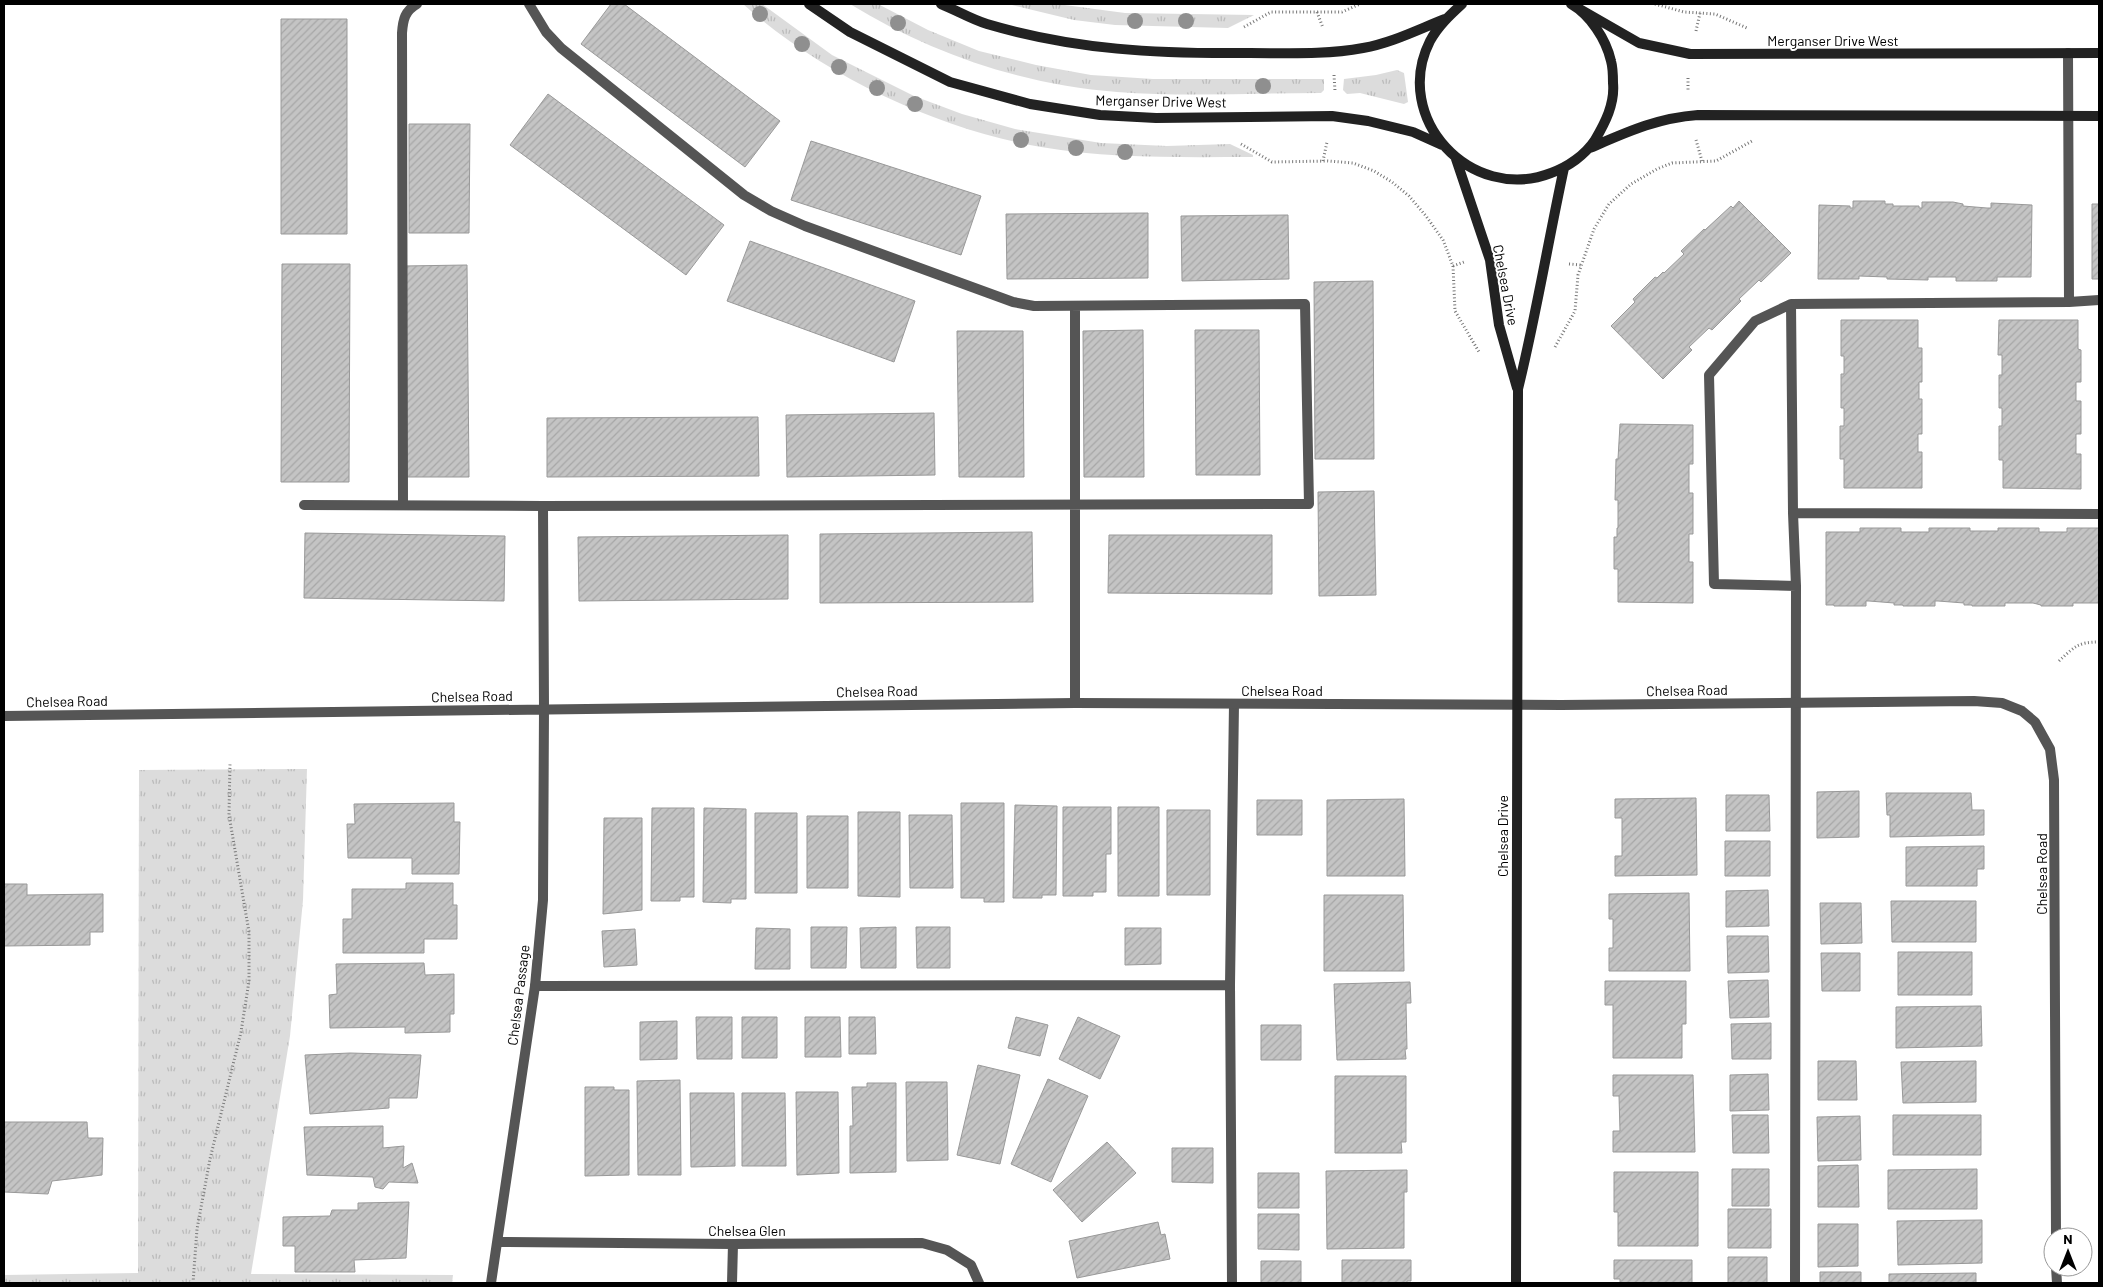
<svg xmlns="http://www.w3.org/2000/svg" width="2103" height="1287" font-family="Barlow,sans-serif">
	<defs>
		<pattern id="grass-tufts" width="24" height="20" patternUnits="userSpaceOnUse" patternTransform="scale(1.25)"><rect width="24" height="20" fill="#dcdcdc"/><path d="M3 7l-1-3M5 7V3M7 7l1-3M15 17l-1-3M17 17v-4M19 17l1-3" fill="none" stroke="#bbb"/></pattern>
		<pattern id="building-hatch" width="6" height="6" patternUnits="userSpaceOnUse" patternTransform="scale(1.25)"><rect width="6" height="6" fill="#c4c4c4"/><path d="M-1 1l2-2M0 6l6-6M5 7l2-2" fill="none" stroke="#a7a7a7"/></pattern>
	</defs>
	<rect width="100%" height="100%" fill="#fff"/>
	<path fill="url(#grass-tufts)" d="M743,4H762L832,55L914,96L962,114L1015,129L1101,143L1167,146L1230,144L1253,155V157C1182,157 1111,159 1041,147C937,129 822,75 743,4Z
		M850,4H878L928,30L979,51L1036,65L1091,75L1153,79H1324V90L1321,93C1253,93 1184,97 1117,92C1022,85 930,53 850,4Z
		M1008,4H1057L1125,13L1254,15L1228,28L1115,25L1074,20Z
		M1397,70L1404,73L1408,102L1404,104L1360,93L1347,94L1343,90L1344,79L1376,75Z
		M307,769L303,900L290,1036L251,1274L453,1275L452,1283H4V1275L138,1273L139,770Z"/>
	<path fill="url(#building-hatch)" stroke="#999" d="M611,4H624L780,121L745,167L581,44Z
		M281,19H347V234H281Z
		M548,94L724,225L686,275L510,145Z
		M409,124H470L469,233H409Z
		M811,141L981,196L961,255L791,200Z
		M1739,201L1791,253L1761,282L1759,280L1739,299L1741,301L1712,330L1709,328L1689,347L1692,350L1663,379L1611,326L1635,302L1633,299L1655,277L1657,278L1663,272L1664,273L1684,254L1681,251L1704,229L1705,230L1731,206L1733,208Z
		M1853,201H1885V204H1893V206H1919V208H1922V202H1953L1963,204V206L1987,208H1991V203L2032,205L2031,277H1997V281H1956V277H1928V280L1887,279V277L1859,276V279H1818L1819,205L1850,206V208H1853Z
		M2092,204H2099V279H2092Z
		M1148,213V278L1007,279L1006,214Z
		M1288,215L1289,279L1182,281L1181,216Z
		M750,241L915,301L894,362L727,301Z
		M282,264H350L349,482H281Z
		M467,265L469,477H404L403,266Z
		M1373,281L1374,459H1315L1314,282Z
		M1841,320H1918V348H1922V382H1919V399H1922V434H1918V452H1922V488H1844V459H1840V426H1844V408H1841V374H1844V356H1841Z
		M1999,320H2078V349L2081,350V382H2076V401H2081V434H2076V454H2081V489L2003,488V460H1999V426H2002V408H1999V375H2002V355H1998Z
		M1143,330L1144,477H1084L1083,331Z
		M1195,330H1259L1260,475H1196Z
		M957,331H1023L1024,477H959Z
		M934,413L935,475L787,477L786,415Z
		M758,417L759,476L547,477V418Z
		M1620,424L1693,425V464H1689V493H1693V534H1689V562H1693V603L1618,602V569H1614V537H1617V528H1618V500H1615L1616,459H1618Z
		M1374,491L1376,595L1319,596L1318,492Z
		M1860,528H1901V532H1929V528H1970V531H1998V528H2039V532H2067V528H2099V603H2073V606H2041V605L2033,603H2005V606H1972V605H1964V603L1938,601H1935V606H1903V605H1894V603L1869,601H1866V606H1834V605H1826V532H1860Z
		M1032,532L1033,602L820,603V534Z
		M305,533L505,536L504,601L304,598Z
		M788,535V599L579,601L578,537Z
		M1109,535H1272V594L1108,593Z
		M1859,791V837L1817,838V792Z
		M1886,793H1971L1972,810H1984V835L1890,837V815H1887Z
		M1726,795H1769L1770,831H1726Z
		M1696,798L1697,875L1615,876V856H1622V818H1615V799Z
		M1404,799L1405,876H1327V800Z
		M1257,800H1302V835H1257Z
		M454,803V822H460L459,874H412V858H348L347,824H355L354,804Z
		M961,803H1004V902H984V898H961Z
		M1015,805L1057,806L1056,895H1042V898H1013Z
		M1063,807H1111V854H1106V892H1093V896H1063Z
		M1118,807H1159V896H1118Z
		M652,808H694V897H680V901H651Z
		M704,808L746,809V899H731V903L703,902Z
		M1167,810H1210V895H1167Z
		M858,812H900V897L858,896Z
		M755,813H797V893H755Z
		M909,815H952L953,888H910Z
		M807,816H848V888H807Z
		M604,818H642V910L603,914Z
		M1725,841H1770V876H1725Z
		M1984,846V869H1977V886H1906V847Z
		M406,883H453V905H457V939H424V953H343V919H352V889H406Z
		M4,884H27V895L103,894V932H90V945L4,946Z
		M1768,890L1769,926L1726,927V891Z
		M1689,893L1690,971H1609V948H1613V919H1609V894Z
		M1324,895H1403L1404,971H1324Z
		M1891,901H1976V942H1892Z
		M1820,903H1861L1862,943L1821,944Z
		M811,927H847L846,968H811Z
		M896,927V968H861L860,928Z
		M916,927H950V968H917Z
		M756,928L790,929V969H755Z
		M1125,928H1161V964L1125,965Z
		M635,929L637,965L604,967L602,931Z
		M1727,936H1768L1769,972L1728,973Z
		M1898,952H1972V995H1898Z
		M1821,953H1860V991H1822Z
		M424,963L425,975L454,974V1014H450V1032L405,1033V1027L330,1028L329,995L337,994L336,964Z
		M1768,980L1769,1017L1730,1018L1728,981Z
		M1605,981H1686V1024H1682V1058H1613V1005H1605Z
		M1410,982L1411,1003H1406L1407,1049H1405L1406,1059L1337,1060L1334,984Z
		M1981,1006L1982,1046L1896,1048V1007Z
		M696,1017H732V1059H697Z
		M742,1017H777V1058H742Z
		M805,1017H840L841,1057H805Z
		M849,1017H875L876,1054H849Z
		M1016,1017L1048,1025L1040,1056L1008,1048Z
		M1078,1017L1120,1036L1100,1079L1059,1059Z
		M677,1021V1059L640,1060V1022Z
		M1771,1023V1059H1732L1731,1024Z
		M1261,1025H1301V1060H1261Z
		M350,1053L421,1055L417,1098H389V1108L310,1114L305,1055Z
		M1818,1061H1856L1857,1100H1818Z
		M1976,1061V1102L1903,1103L1901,1062Z
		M978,1065L1020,1075L1000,1164L957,1155Z
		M1768,1074L1769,1110L1730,1111V1075Z
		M1613,1075H1693L1695,1152H1613V1131H1620L1619,1096H1613Z
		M1335,1076H1406V1142H1401L1402,1153H1335Z
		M1048,1079L1088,1096L1051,1182L1011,1164Z
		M680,1080L681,1175H638L637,1081Z
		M906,1082H947L948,1160L907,1161Z
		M867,1083H896V1172L850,1173V1126H853L852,1087H867Z
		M585,1087H614V1090H629V1175L585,1176Z
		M796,1092H838L839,1173L797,1175Z
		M690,1093H734L735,1166L691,1167Z
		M742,1093H785L786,1166H742Z
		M1732,1115H1768L1769,1153H1733Z
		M1893,1115H1981V1155H1893Z
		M1860,1116L1861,1160L1818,1161L1817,1117Z
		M4,1122H87L88,1138H103L102,1175L52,1181L48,1194L4,1192Z
		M383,1126V1148L404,1146L403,1168L412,1163L418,1183L389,1182L383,1189L375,1187L373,1177L307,1175L304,1127Z
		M1107,1142L1136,1173L1082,1222L1053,1190Z
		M1172,1148H1213V1183L1172,1182Z
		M1858,1165L1859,1207H1818V1166Z
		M1732,1169H1769V1206H1732Z
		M1977,1169V1209H1888V1170Z
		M1407,1170V1192H1404V1248L1327,1249L1326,1171Z
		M1614,1172H1698V1246H1618V1212H1614Z
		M1258,1173H1299V1208H1258Z
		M409,1202L406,1258L354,1260L355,1272H295V1246H283V1217L330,1216L332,1210H358V1203Z
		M1728,1209H1771V1248H1728Z
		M1258,1214H1299V1250L1258,1249Z
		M1982,1220V1263L1898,1265L1897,1221Z
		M1158,1222L1161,1235L1165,1234L1170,1259L1077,1278L1069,1241Z
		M1818,1224H1858V1266L1818,1267Z
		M1728,1257H1767V1283H1728Z
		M1342,1260H1411V1281H1407V1283H1342Z
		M1614,1260H1692V1283H1620V1279H1614Z
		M1261,1261H1301V1283H1261Z
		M1820,1272H1861V1283H1820Z
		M1976,1273V1283H1889V1274Z"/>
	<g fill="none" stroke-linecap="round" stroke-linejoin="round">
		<path stroke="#777" stroke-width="3" stroke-dasharray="1 2.5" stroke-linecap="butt" d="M1655,4L1684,12L1715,14L1747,28
			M1317,12L1323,28
			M1244,27L1271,12H1342L1360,4
			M1696,31L1700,13
			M1334,75L1335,91
			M1688,78V92
			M1696,140L1702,161
			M1241,144L1272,162L1328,161L1353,163L1374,171L1392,182L1409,196L1426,216L1443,240L1453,266L1455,311L1479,352
			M1323,161L1327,142
			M1569,264L1581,265
			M1453,266L1464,262
			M1555,347L1575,311L1578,275L1594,229L1609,204L1631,184L1657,169L1672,163L1716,161L1752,141
			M2059,661C2074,647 2078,642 2099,642
			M193,1283L197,1229L210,1159L241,1032L249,981V932L229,815L230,762"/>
		<path stroke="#555" stroke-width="10" d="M529,4L546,32L561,48L744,195L771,211L805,226L1013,302L1034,306L1305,304L1309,504L543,506L544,708
			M2069,302L2099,300
			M1791,304L1793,513L2099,514
			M1075,306V703
			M304,505L543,506
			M403,505L402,33C403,19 405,11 417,4
			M1793,513L1796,586
			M535,986L1230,985
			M732,1283L733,1244
			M1232,1283L1230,985L1234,704
			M1795,1283L1796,586L1714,584L1709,375L1755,321L1791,304L2069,302L2068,53"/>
		<path stroke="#555" stroke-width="10" d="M4,716L1075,703L1561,705L1974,701L2002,703L2022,711L2035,722L2050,749L2054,780L2056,1237
			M498,1242L733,1244L922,1243L947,1250L971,1265L979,1283
			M2056,1267L2057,1283
			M491,1283L535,986L543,900L544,708"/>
		<path stroke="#222" stroke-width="10" d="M809,4L850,32L950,82L1030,104L1100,115L1156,118L1332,116L1368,121L1413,132L1442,145
			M941,4C956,10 971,19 987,24C1075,50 1158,54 1250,53C1288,53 1326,55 1363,48C1392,43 1419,29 1445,19
			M1462,4C1450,15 1438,26 1430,41C1391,118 1471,204 1551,173C1568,167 1585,155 1595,140C1605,123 1615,104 1613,83C1613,76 1613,68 1611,61C1606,39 1590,15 1571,4
			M1578,8L1639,43L1690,54L2099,53
			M1590,148C1627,132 1657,118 1698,115L2099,116
			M1456,159L1490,260L1499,325L1517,388
			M1516,1283L1518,389C1536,316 1548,242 1564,168"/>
	</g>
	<g fill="#8f8f8f">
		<circle cx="760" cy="14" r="8"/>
		<circle cx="1135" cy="21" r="8"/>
		<circle cx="1186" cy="21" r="8"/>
		<circle cx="898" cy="23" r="8"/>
		<circle cx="802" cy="44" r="8"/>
		<circle cx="839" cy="67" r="8"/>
		<circle cx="1263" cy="86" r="8"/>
		<circle cx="877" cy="88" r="8"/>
		<circle cx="915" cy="104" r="8"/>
		<circle cx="1021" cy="140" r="8"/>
		<circle cx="1076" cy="148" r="8"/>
		<circle cx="1125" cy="152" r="8"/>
	</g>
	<g text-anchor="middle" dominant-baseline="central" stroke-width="4" stroke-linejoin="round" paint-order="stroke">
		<g font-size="14" fill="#000" stroke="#fff">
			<text x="1833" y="40">Merganser Drive West</text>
			<text transform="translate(1161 101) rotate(1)">Merganser Drive West</text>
			<text transform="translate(1506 285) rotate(79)">Chelsea Drive</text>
			<text x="1282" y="690">Chelsea Road</text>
			<text transform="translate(1687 690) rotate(-1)">Chelsea Road</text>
			<text transform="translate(877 691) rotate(-1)">Chelsea Road</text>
			<text transform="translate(472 696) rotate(-1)">Chelsea Road</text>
			<text transform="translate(67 701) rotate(-1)">Chelsea Road</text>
			<text transform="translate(1502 836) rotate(-90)">Chelsea Drive</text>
			<text transform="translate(2041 874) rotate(-90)">Chelsea Road</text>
			<text transform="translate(518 995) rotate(-83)">Chelsea Passage</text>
			<text x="747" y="1230">Chelsea Glen</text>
		</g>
	</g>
	<rect width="2103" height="1287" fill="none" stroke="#000000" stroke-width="10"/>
	<g transform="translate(2068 1252)"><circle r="24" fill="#ffffff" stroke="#999999"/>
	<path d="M0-4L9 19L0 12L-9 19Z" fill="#000000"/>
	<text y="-8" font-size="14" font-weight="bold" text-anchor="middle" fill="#000000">N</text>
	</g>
</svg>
